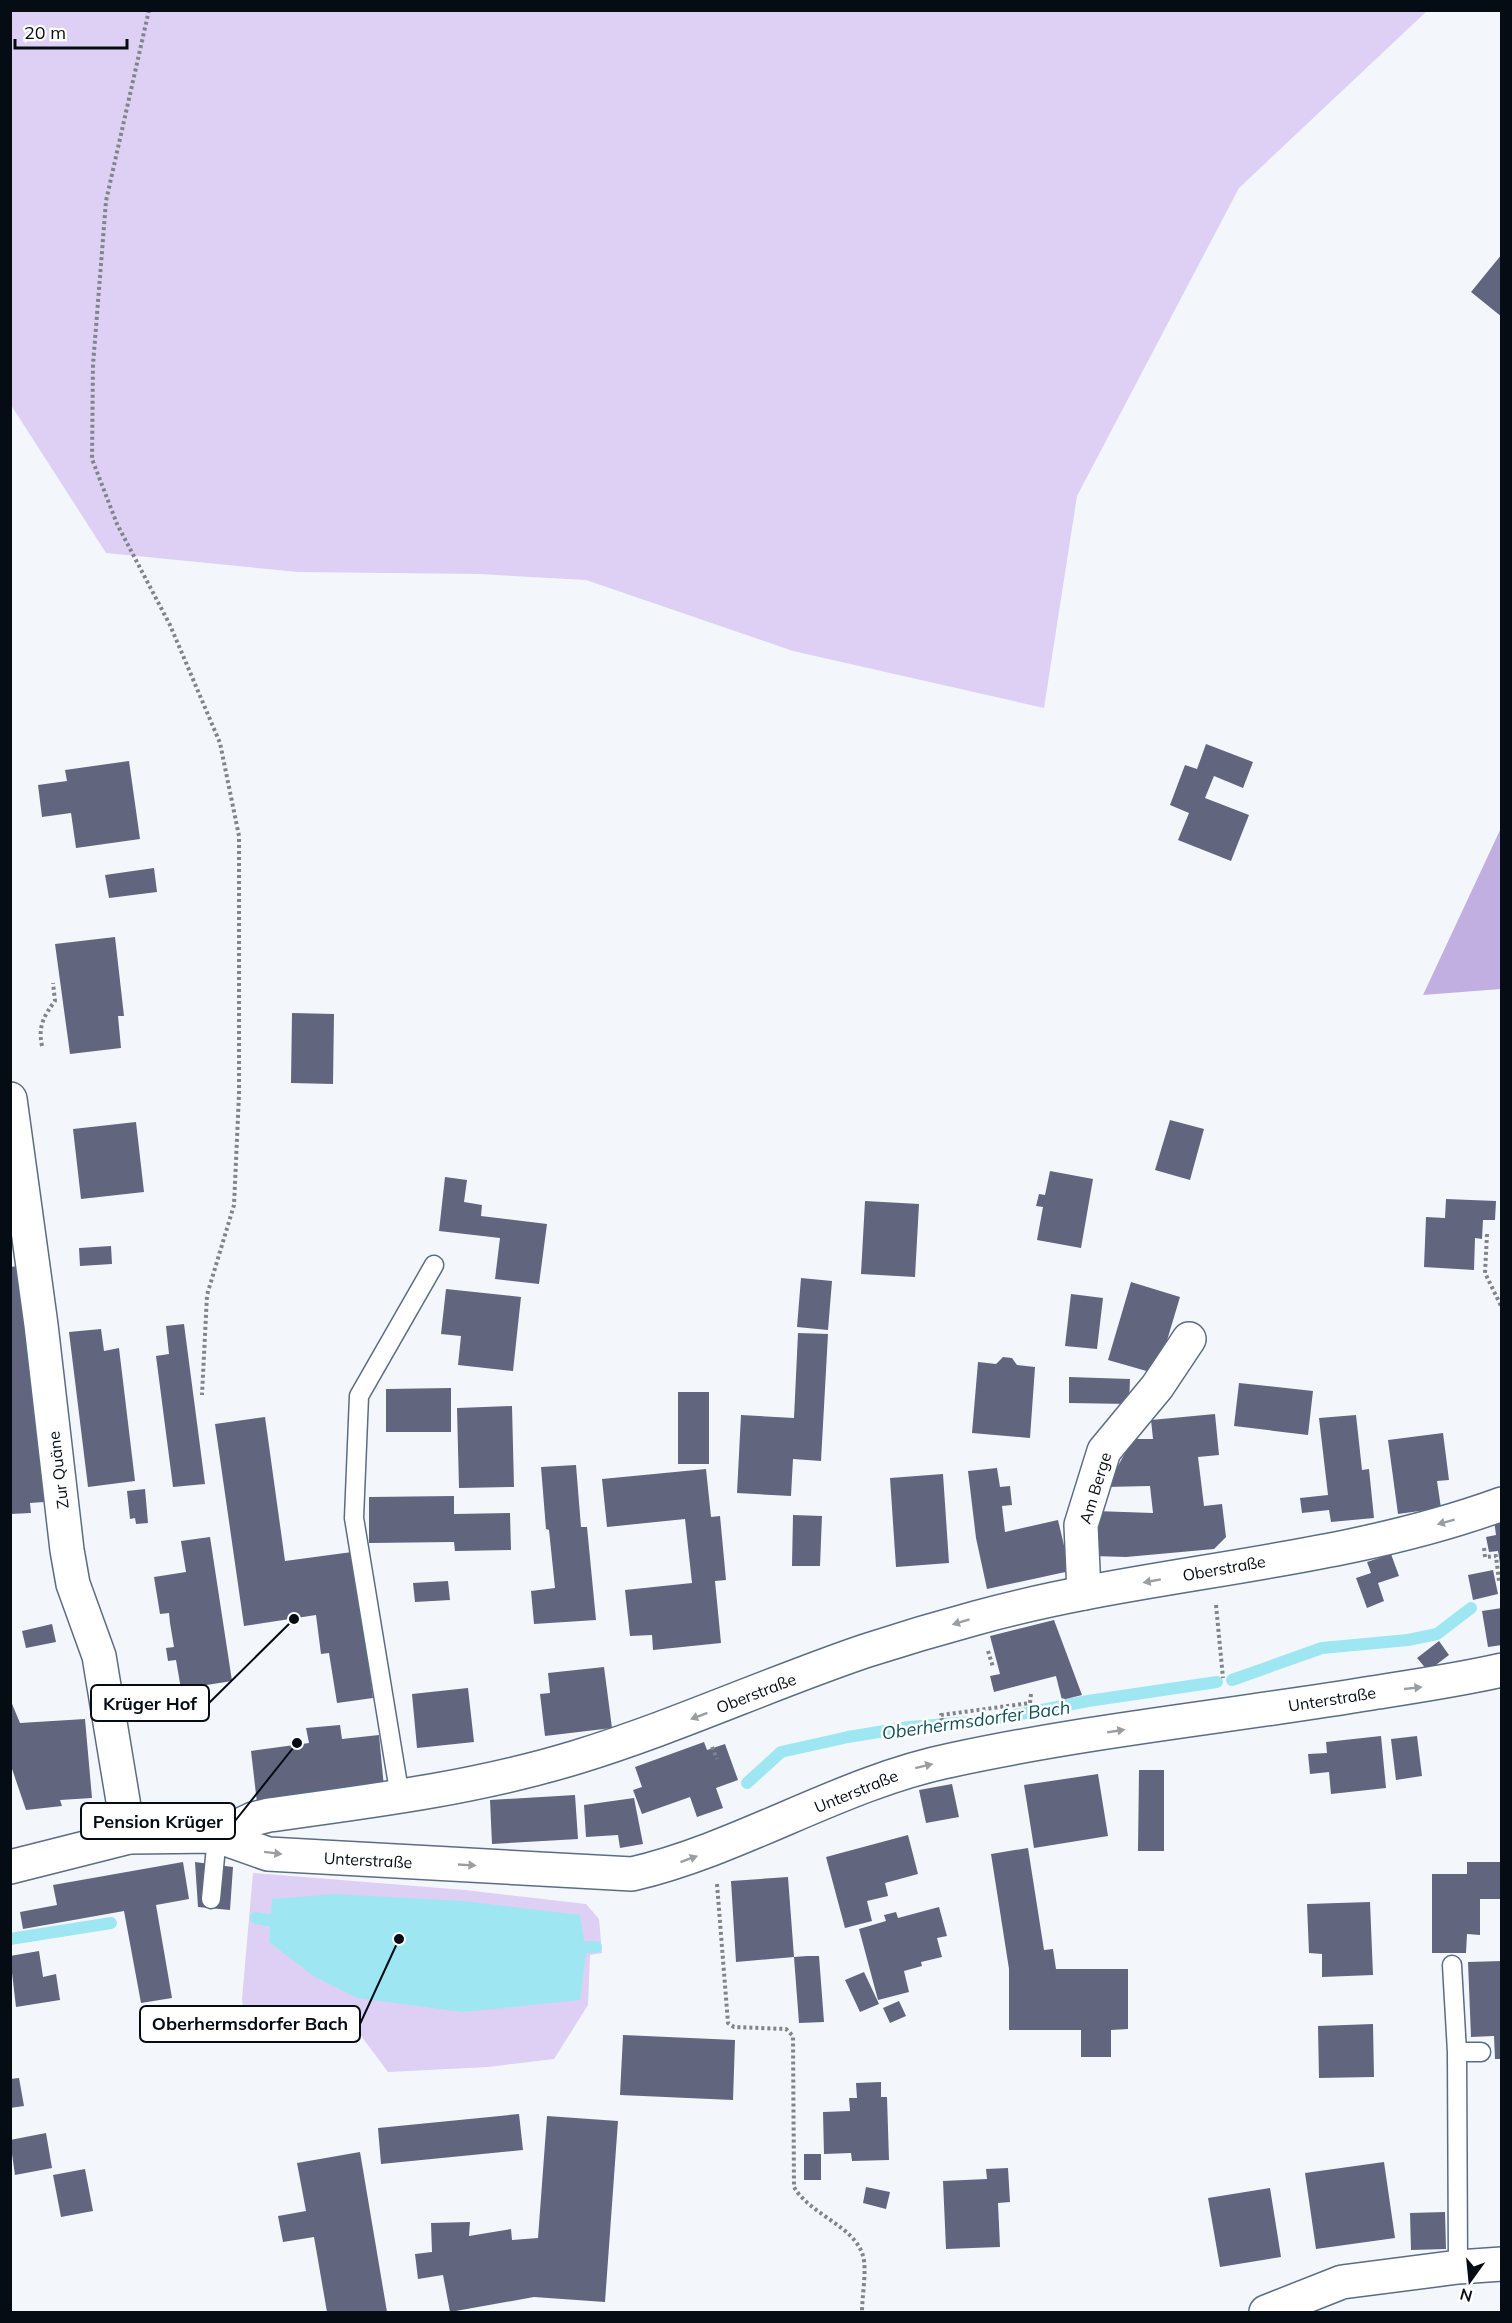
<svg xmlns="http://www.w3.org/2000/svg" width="1512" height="2323" font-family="Mulish,sans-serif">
	<rect width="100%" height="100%" fill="#f3f7fc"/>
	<path fill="#ddd0f4" d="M10,11L11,10L1427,11L1239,188L1077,496L1044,708L793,651L586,580L478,574L298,572L106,553L11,405Z
		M253,1873L465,1890L586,1904L599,1919L602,1953L590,1955L588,2005L554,2059L488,2067L388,2072L347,2017L245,2026L242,1999Z"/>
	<path fill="#c2afe1" d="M1501,828V989L1423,995Z"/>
	<path fill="#9ee7f2" d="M336,1894L463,1901L580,1915L586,1953L580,2000L463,2012L357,1998L315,1977L269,1942L272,1899Z"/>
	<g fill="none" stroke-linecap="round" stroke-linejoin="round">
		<path stroke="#9ee7f2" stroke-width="12" d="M1232,1680L1322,1648L1408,1640L1437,1634L1471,1608
			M747,1783L781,1752L848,1737L909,1727L984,1721L1088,1701L1217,1682
			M256,1918L287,1923
			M10,1939L111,1923
			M570,1947H596"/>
	</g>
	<path fill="#61657e" d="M1502,254V317L1471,292Z
		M1206,744L1253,762L1243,788L1214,776L1205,798L1249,815L1231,861L1178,840L1189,813L1170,805L1185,765L1197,769Z
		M129,761L140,839L76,848L71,813L42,817L38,785L67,781L65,770Z
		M154,868L157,892L109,898L105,875Z
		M115,937L124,1016H118L121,1048L70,1054L55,944Z
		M292,1013L334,1014L333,1084L291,1083Z
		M1170,1120L1204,1129L1190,1180L1155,1170Z
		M136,1122L144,1192L81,1199L73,1129Z
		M1050,1171L1093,1179L1081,1248L1037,1240L1043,1207L1036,1206L1039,1194L1045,1195Z
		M445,1177L467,1180L464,1202L482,1205L481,1216L547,1224L539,1284L495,1279L500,1238L439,1231Z
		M1446,1199L1496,1201L1495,1220H1483L1482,1239L1475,1238L1474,1270L1424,1267L1426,1217L1445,1218Z
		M865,1201L919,1204L915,1277L861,1274Z
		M111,1246L112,1264L80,1266L79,1248Z
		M18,1266L44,1502L30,1503L31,1513L10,1514V1267Z
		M801,1278L832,1281L828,1330L797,1327Z
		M1131,1282L1180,1297L1157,1374L1108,1360Z
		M446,1289L521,1297L513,1371L458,1365L461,1336L441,1334Z
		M1071,1294L1103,1298L1097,1349L1065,1346Z
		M184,1324L205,1484L173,1487L156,1356L169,1354L166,1326Z
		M101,1329L104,1351L119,1348L135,1481L88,1487L69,1332Z
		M798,1333L828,1334L821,1461L793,1459L791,1496L737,1493L741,1415L794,1418Z
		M1003,1357L1012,1358L1017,1365L1035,1367L1030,1438L972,1433L978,1362L996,1364Z
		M1069,1377L1130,1379L1129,1404L1069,1403Z
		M1239,1383L1313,1391L1308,1435L1234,1426Z
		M451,1388V1432H386V1389Z
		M678,1392H709V1464H678Z
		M512,1406L514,1487L459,1488L457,1408Z
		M1215,1414L1219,1455L1198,1457L1204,1506L1222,1504L1226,1537L1214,1549L1126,1557L1093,1556L1095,1511L1153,1513L1150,1486L1106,1487L1133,1439H1153L1151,1420Z
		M1356,1415L1362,1470L1369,1469L1374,1518L1331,1522L1329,1510L1302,1513L1300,1498L1328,1495L1319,1418Z
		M265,1417L285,1561L352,1552L373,1698L337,1703L329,1653L321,1654L316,1615L244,1626L215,1424Z
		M1443,1433L1449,1480L1437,1481L1441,1508L1398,1514L1388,1440Z
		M576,1465L581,1527H587L596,1620L534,1624L531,1591L555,1588L549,1530L546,1529L541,1467Z
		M997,1468L1000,1487L1010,1486L1012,1505L1002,1506L1005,1532L1058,1520L1070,1571L987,1589L976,1538L968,1471Z
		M706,1469L711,1517L720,1516L726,1580L715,1581L721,1643L653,1650L652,1635L630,1636L625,1590L692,1583L685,1519L607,1527L602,1479Z
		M943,1474L949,1563L896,1567L890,1478Z
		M145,1489L148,1523L136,1524L135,1518L130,1519L127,1491Z
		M454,1496V1514L510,1513L511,1550L455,1551L454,1542L369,1543V1497Z
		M793,1515L822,1516L820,1566H792Z
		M1502,1519V1564H1500L1498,1551L1489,1552L1486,1537L1496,1535L1494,1520Z
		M210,1537L232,1681L181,1689L176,1660L168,1661L166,1648L174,1647L170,1623L169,1613L160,1614L154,1577L186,1572L181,1541Z
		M1391,1554L1399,1576L1378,1583L1384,1601L1367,1608L1356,1578L1371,1573L1367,1562Z
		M1493,1570L1498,1594L1473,1600L1468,1575Z
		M448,1581L450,1600L415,1602L413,1583Z
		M1502,1608V1645L1488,1647L1482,1611Z
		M1054,1620L1082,1695L1062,1700L1056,1676L994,1692L990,1676L1000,1674L990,1636Z
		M52,1624L56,1642L26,1648L22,1631Z
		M1439,1641L1449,1655L1428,1671L1417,1658Z
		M604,1667L612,1728L545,1736L540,1694L550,1693L548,1673Z
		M468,1688L474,1742L417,1748L412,1694Z
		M10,1699L20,1723L85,1719L92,1798L60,1800L62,1806L26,1810L10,1763Z
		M340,1725L342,1739L379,1735L384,1787L257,1803L251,1751L309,1743L306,1728Z
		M1381,1736L1386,1788L1331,1794L1329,1772L1310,1774L1308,1754L1327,1753L1326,1742Z
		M1417,1736L1422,1776L1396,1780L1391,1739Z
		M704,1742L707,1750L725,1744L738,1780L716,1788L723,1808L697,1817L690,1797L642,1814L633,1790L642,1787L635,1767Z
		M1139,1770H1164V1851H1138Z
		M1098,1774L1108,1836L1034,1848L1024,1785Z
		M952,1784L959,1817L926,1823L919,1790Z
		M575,1795L578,1839L492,1844L490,1800Z
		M634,1798L643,1844L620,1848L618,1835L586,1837L584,1805Z
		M908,1835L918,1874L885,1883L888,1896L867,1901L872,1921L845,1928L826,1857Z
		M1028,1848L1044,1950L1053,1949L1056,1969H1128V2029L1111,2030V2057H1081V2030H1009V1969L991,1854Z
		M183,1862L189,1899L156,1905L172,1998L141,2003L124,1911L23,1929L20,1912L57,1905L53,1885Z
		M195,1862L233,1867L230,1910L198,1907Z
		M1467,1862H1502V1899H1480V1935L1467,1934L1466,1953H1432V1874H1467Z
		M788,1877L794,1957L736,1962L731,1881Z
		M1370,1902L1373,1975L1322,1977V1954L1309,1953L1307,1904Z
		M939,1907L947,1936L937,1938L942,1957L921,1962L922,1966L904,1971L909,1992L878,2000L859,1929L886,1921L884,1915L896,1912L898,1918Z
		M39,1951L43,1977L56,1974L60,2000L16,2007L10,1956Z
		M807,1956H819L824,2022L799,2023L794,1957Z
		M1502,1961V2059H1495L1494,2036L1471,2037L1468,1962Z
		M864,1972L879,2004L860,2012L845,1980Z
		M899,2001L906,2016L890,2023L883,2008Z
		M1373,2024L1374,2077L1319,2078L1318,2026Z
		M623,2035L735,2040L733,2100L620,2095Z
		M19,2078L24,2106L10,2108V2079Z
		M881,2082V2097H887L889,2160L852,2161L851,2153L824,2154L823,2112L850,2111L849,2098H857L856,2083Z
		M519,2114L523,2150L381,2164L378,2128Z
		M547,2116L618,2121L605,2302L534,2297L450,2312L443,2275L418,2279L415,2254L432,2252L431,2223L470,2222L469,2236L511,2229L512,2240L538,2238Z
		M46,2133L52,2168L15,2175L10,2140Z
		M360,2152L387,2312H327L314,2237L283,2242L278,2216L306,2211L297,2163Z
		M804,2154H821V2180H804Z
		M1384,2162L1395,2238L1316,2249L1305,2173Z
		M1008,2168L1010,2202L998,2203L1000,2247L946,2249L943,2181L987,2179L986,2169Z
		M85,2169L93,2211L61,2217L53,2175Z
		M866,2187L890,2192L886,2209L863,2203Z
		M1270,2188L1281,2257L1220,2267L1208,2198Z
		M1445,2212L1446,2249L1411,2250L1410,2213Z"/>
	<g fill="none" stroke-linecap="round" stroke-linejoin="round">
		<g stroke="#5c6d83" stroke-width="21">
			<path id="service" d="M400,1797L354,1518L359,1396L434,1265
				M211,1899L217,1836
				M1452,1965L1457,2052L1458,2267
				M1457,2052H1481"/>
		</g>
		<g stroke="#5c6d83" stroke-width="36">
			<path id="minor" d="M10,1099L41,1325L67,1550L73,1584L99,1656L129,1837
				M1084,1593L1081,1525L1104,1451L1157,1387L1189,1339
				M1266,2312L1342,2282L1458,2267L1502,2264"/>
		</g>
		<g stroke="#5c6d83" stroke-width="36">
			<path id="tertiary" d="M217,1836L268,1854L632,1874C743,1848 840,1783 952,1760C1091,1730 1232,1716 1372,1693C1416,1686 1458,1680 1502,1670
				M10,1867L129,1837L217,1836L253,1819L269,1815C372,1801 476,1788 577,1757C675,1727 768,1684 865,1651C902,1639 939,1628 976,1618C1149,1570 1332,1566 1502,1504"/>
		</g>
		<path stroke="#80858b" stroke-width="4" stroke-dasharray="3 3" stroke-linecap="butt" d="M149,10L106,201L93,365L92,459L117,524L170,625L220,743L239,836V1094L234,1205L207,1295L202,1395
			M42,1046C38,1027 43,1017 55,1001L53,983
			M1487,1234L1485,1273L1502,1308
			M1484,1548L1485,1557L1496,1556L1499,1581H1502
			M1216,1605L1223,1678
			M988,1651L993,1667
			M943,1727L941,1715L1030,1703L1031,1694
			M712,1747L717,1759
			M717,1884L728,2023L734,2027L786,2029L793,2036L794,2187C809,2214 855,2226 863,2256C867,2269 862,2297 862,2312"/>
		<use href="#service" stroke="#fff" stroke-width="18"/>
		<use href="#minor" stroke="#fff" stroke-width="33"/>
		<use href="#tertiary" stroke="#fff" stroke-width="33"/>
	</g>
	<defs><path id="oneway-solid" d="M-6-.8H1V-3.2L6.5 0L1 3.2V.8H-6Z" transform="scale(1.5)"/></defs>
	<g fill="#9b9ea1">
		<use href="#oneway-solid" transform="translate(1446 1522) rotate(165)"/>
		<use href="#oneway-solid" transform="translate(1152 1581) rotate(170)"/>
		<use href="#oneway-solid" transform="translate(961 1622) rotate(163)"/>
		<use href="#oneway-solid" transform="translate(1413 1688) rotate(-6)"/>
		<use href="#oneway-solid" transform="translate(699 1716) rotate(159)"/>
		<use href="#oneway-solid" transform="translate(1116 1731) rotate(-9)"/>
		<use href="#oneway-solid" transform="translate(924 1766) rotate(-14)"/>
		<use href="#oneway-solid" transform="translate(273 1853) rotate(7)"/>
		<use href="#oneway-solid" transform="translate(689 1859) rotate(-20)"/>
		<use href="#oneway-solid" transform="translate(467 1865) rotate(3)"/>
	</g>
	<g text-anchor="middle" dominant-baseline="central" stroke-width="5" stroke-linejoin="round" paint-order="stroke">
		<g font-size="16" fill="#060c14" stroke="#fff">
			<text transform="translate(58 1470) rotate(-97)">Zur Quäne</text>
			<text transform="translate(1095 1488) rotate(-73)">Am Berge</text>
			<text transform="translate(1224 1568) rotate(-10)">Oberstraße</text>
			<text transform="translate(756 1693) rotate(-21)">Oberstraße</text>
			<text transform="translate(1332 1699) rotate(-9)">Unterstraße</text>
			<text transform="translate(856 1791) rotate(-22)">Unterstraße</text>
			<text transform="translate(368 1860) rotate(3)">Unterstraße</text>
		</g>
		<g font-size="18" font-style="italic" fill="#0f4f58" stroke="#fff">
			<text transform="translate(976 1720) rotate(-8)">Oberhermsdorfer Bach</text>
		</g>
	</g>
	<path fill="none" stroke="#060c14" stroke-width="2" d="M294 1619L209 1703M297 1743L235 1821M399 1939L360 2024"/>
	<g fill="#060c14" stroke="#fff" stroke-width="2">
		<circle cx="294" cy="1619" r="6"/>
		<circle cx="297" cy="1743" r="6"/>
		<circle cx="399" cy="1939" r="6"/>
	</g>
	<g fill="#fff" stroke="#060c14" stroke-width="2">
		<rect x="91" y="1685" width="118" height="36" rx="6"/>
		<rect x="81" y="1803" width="154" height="36" rx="6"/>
		<rect x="140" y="2006" width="220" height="36" rx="6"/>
	</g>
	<g font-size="18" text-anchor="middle" font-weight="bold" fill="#060c14">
		<text x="150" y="1710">Krüger Hof</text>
		<text x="158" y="1828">Pension Krüger</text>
		<text x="250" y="2030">Oberhermsdorfer Bach</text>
	</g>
	<rect width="1512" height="2323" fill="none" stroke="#060c14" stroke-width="24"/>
	<g transform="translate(1470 2281) rotate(195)" stroke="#ffffff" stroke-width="4.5" paint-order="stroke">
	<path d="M0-4.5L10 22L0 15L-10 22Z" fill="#060c14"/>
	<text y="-9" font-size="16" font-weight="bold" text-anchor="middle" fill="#060c14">N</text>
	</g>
	<path d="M15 39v9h112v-9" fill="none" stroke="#060c14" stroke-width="3"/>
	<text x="24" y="39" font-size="18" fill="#060c14" stroke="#ffffff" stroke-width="4.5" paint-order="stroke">20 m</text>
</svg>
